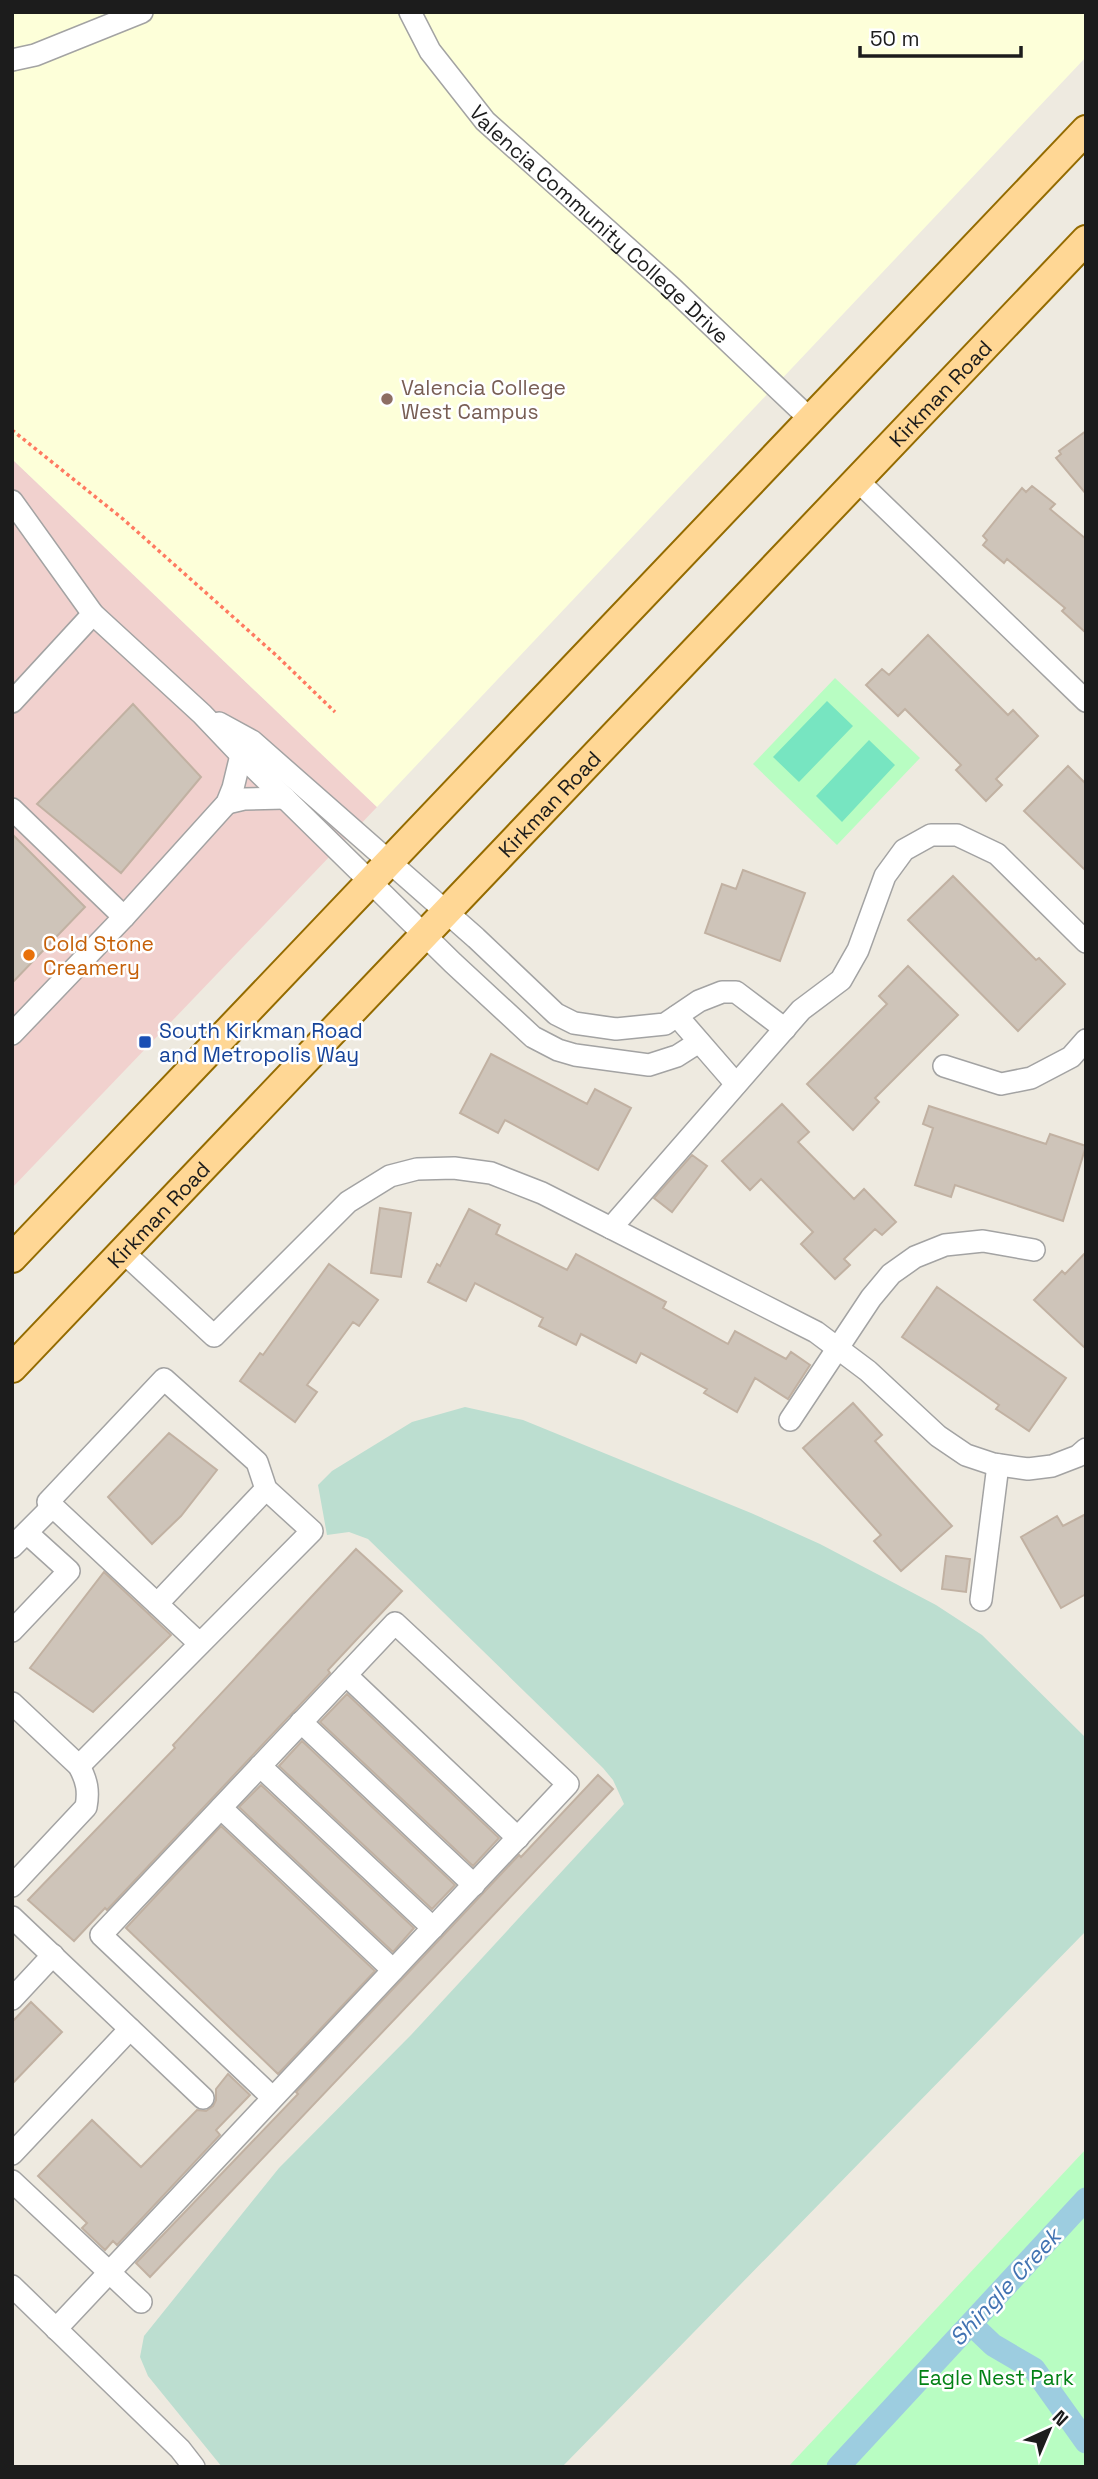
<svg xmlns="http://www.w3.org/2000/svg" width="1098" height="2479" font-family="'Space Grotesk',sans-serif">
	<rect width="100%" height="100%" fill="#eeeae0"/>
	<path fill="#f1d1ce" d="M12,459L377,807L12,1188Z"/>
	<path fill="#fdffd9" d="M12,12H1086V57L377,807L12,459Z"/>
	<path fill="#bcded0" d="M465,1407L523,1420L751,1513L820,1544L936,1605L982,1635L1086,1738V1931L562,2467H222L148,2376L140,2357L144,2336L279,2168L411,2035L624,1804L613,1780L603,1768L368,1539L349,1532L327,1535L318,1485L332,1471L412,1422Z"/>
	<path fill="#b8fdc2" d="M835,678L920,758L837,845L753,764Z
		M1086,2149V2467H788Z"/>
	<path fill="#77e5c1" d="M827,701L853,726L799,782L773,757Z
		M869,740L895,765L842,822L816,796Z"/>
	<g fill="none" stroke-linecap="round" stroke-linejoin="round">
		<path stroke="#9dcde0" stroke-width="23" d="M971,2324L993,2345L1034,2369L1086,2442
			M838,2467L1086,2199"/>
	</g>
	<path fill="#cec4b9" stroke="#c1b1a2" stroke-width="2" d="M1086,431V494L1056,458L1061,454L1059,451Z
		M1032,486L1055,504L1050,509L1086,539V633L1062,611L1065,608L1007,559L1004,563L983,545L987,540L983,536L1007,506L1022,488L1026,492Z
		M928,635L1008,715L1013,710L1038,736L996,779L1002,785L986,801L956,770L961,765L905,709L898,716L866,685L882,669L889,675Z
		M133,704L201,777L121,873L37,804Z
		M1068,766L1086,784V871L1024,811Z
		M12,834L85,907L12,983Z
		M743,870L805,893L780,961L705,933L722,884L736,889Z
		M953,876L1036,960L1039,958L1065,984L1018,1031L908,920Z
		M908,966L958,1015L875,1098L879,1102L853,1130L807,1084L887,1004L879,996Z
		M491,1054L587,1104L595,1089L631,1108L598,1170L505,1120L498,1133L460,1113Z
		M782,1104L809,1132L798,1142L854,1199L864,1189L896,1222L882,1235L875,1229L844,1259L850,1265L835,1279L801,1244L813,1232L761,1179L750,1190L722,1161Z
		M929,1106L1046,1144L1050,1134L1086,1146L1063,1221L955,1185L951,1197L915,1185L933,1128L923,1124Z
		M692,1155L707,1166L672,1212L654,1198Z
		M380,1208L411,1213L401,1277L371,1273Z
		M469,1209L500,1225L496,1234L567,1270L576,1254L666,1302L663,1308L728,1344L735,1331L786,1359L791,1352L810,1365L788,1399L755,1378L737,1412L704,1393L707,1389L641,1353L636,1363L581,1334L576,1345L539,1326L543,1318L475,1283L466,1301L428,1282L437,1264L440,1266Z
		M1086,1252V1349L1034,1300L1062,1271L1065,1274Z
		M329,1264L378,1300L359,1326L353,1322L307,1385L317,1392L295,1422L240,1381L260,1353L263,1355Z
		M937,1287L1066,1378L1029,1431L996,1409L999,1405L902,1337Z
		M853,1403L882,1435L875,1441L952,1526L901,1571L874,1541L881,1535L803,1448Z
		M169,1433L217,1470L181,1516L152,1544L108,1497Z
		M1086,1514V1594L1061,1608L1021,1537L1057,1516L1063,1526Z
		M356,1549L402,1591L328,1670L330,1673L107,1910L105,1908L74,1941L28,1900L175,1748L173,1745Z
		M946,1556L970,1559L966,1592L942,1589Z
		M104,1572L171,1635L93,1712L30,1668Z
		M347,1694L499,1838L473,1866L320,1722Z
		M302,1741L455,1885L432,1909L279,1766Z
		M598,1775L613,1789L150,2277L136,2263L298,2094L296,2092L519,1855L521,1857Z
		M261,1785L414,1928L393,1952L239,1807Z
		M221,1826L375,1971L278,2074L126,1928Z
		M31,2002L62,2032L12,2084V2022Z
		M228,2074L250,2095L216,2130L220,2135L117,2245L113,2241L105,2250L82,2228L87,2223L38,2176L92,2120L141,2167L197,2110L206,2111L213,2106L216,2100V2089Z"/>
	<g fill="none" stroke-linecap="round" stroke-linejoin="round">
		<g stroke="#a3a3a3" stroke-width="24">
			<g id="minor">
				<path id="s1" d="M410,12L430,51L485,121L671,287L810,419"/>
				<path d="M12,60L35,55L142,12"/>
				<path d="M857,480L1086,701"/>
				<path d="M12,501L93,614L202,714L241,755L453,963L533,1037L558,1050L575,1055L649,1065L677,1056L699,1042"/>
				<path d="M12,702L93,614"/>
				<path d="M219,723L252,741L476,938L556,1014L574,1023L616,1029L665,1024L699,1001L722,992H736L785,1029"/>
				<path d="M227,803L244,799L285,798"/>
				<path d="M12,809L124,917"/>
				<path d="M677,1016L736,1084"/>
				<path d="M12,1034L124,917L227,803L233,788L241,755"/>
				<path d="M944,1066L1001,1084L1031,1078L1071,1057L1086,1040"/>
				<path d="M611,1228L801,1010L841,980L858,950L885,876L904,850L931,835H957L997,854L1086,942"/>
				<path d="M122,1251L214,1336L348,1202L390,1176L417,1169L454,1168L491,1173L542,1193L816,1332L868,1371L938,1436L966,1455L993,1464L1028,1469L1052,1466L1078,1456L1086,1449"/>
				<path d="M790,1420L871,1298L891,1274L915,1257L945,1245L983,1241L1034,1250"/>
				<path d="M12,1547L53,1506"/>
				<path d="M981,1600L998,1465"/>
				<path d="M157,1604L266,1489"/>
				<path d="M12,1631L69,1571L27,1533"/>
				<path d="M346,1675L518,1838"/>
				<path d="M12,1703L79,1766C87,1781 89,1791 86,1807L12,1886"/>
				<path d="M301,1722L474,1885"/>
				<path d="M79,1766L312,1531L266,1489L257,1462L164,1379L48,1502L200,1644"/>
				<path d="M260,1766L433,1928"/>
				<path d="M221,1808L393,1970"/>
				<path d="M12,1917L203,2098"/>
				<path d="M12,1999L53,1955"/>
				<path d="M12,2154L130,2029"/>
				<path d="M12,2181L141,2302"/>
				<path d="M12,2286L180,2449L194,2467"/>
				<path d="M56,2329L568,1784L395,1623L101,1935L273,2098"/>
			</g>
		</g>
		<g stroke="#946b00" stroke-width="32">
			<g id="major">
				<path d="M12,1258L1086,130"/>
				<path id="s2" d="M12,1368L1086,240"/>
			</g>
		</g>
		<path stroke="#ff7a61" stroke-width="3.5" stroke-dasharray="3.5 3.5" stroke-linecap="butt" d="M12,430L123,519L277,656L335,712"/>
		<use href="#minor" stroke="#fff" stroke-width="21"/>
		<use href="#major" stroke="#ffd795" stroke-width="28"/>
	</g>
	<circle fill="#8d6e63" stroke="#fff" stroke-width="2.5" cx="387" cy="399" r="7"/>
	<circle fill="#e8710a" stroke="#fff" stroke-width="2.5" cx="29" cy="955" r="7"/>
	<rect fill="#1a4fb4" stroke="#fff" stroke-width="2.5" x="138" y="1035" width="14" height="14" rx="3.5"/>
	<g text-anchor="middle" dominant-baseline="central" stroke-width="5" stroke-linejoin="round" paint-order="stroke">
		<g font-size="21" fill="#1c1c1c" stroke="#fff">
			<text stroke="none"><textPath href="#s1" startOffset="287">Valencia Community College Drive</textPath></text>
			<text stroke="none"><textPath href="#s2" startOffset="1346">Kirkman Road</textPath></text>
			<text stroke="none"><textPath href="#s2" startOffset="779">Kirkman Road</textPath></text>
			<text stroke="none"><textPath href="#s2" startOffset="212">Kirkman Road</textPath></text>
		</g>
		<g font-size="21" fill="#785e54" stroke="#fff" text-anchor="start">
			<text x="401" y="387">Valencia College<tspan x="401" dy="24">West Campus</tspan></text>
		</g>
		<g font-size="21" fill="#c56008" stroke="#fff" text-anchor="start">
			<text x="43" y="943">Cold Stone<tspan x="43" dy="24">Creamery</tspan></text>
		</g>
		<g font-size="21" fill="#164399" stroke="#fff" text-anchor="start">
			<text x="159" y="1030">South Kirkman Road<tspan x="159" dy="24">and Metropolis Way</tspan></text>
		</g>
		<g font-size="21" fill="#038115" stroke="#fff">
			<text x="996" y="2377">Eagle Nest Park</text>
		</g>
		<g font-size="23" font-style="italic" fill="#4273b2" stroke="#fff">
			<text transform="translate(1005 2287) rotate(-47)">Shingle Creek</text>
		</g>
	</g>
	<rect width="1098" height="2479" fill="none" stroke="#1c1c1c" stroke-width="28"/>
	<g transform="translate(1049 2430) rotate(44)" stroke="#ffffff" stroke-width="5" paint-order="stroke">
	<path d="M0-5L12 26L0 18L-12 26Z" fill="#1c1c1c"/>
	<text y="-10" font-size="19" font-weight="bold" text-anchor="middle" fill="#1c1c1c">N</text>
	</g>
	<path d="M860 46v10h161v-10" fill="none" stroke="#1c1c1c" stroke-width="3.5"/>
	<text x="870" y="46" font-size="21" fill="#1c1c1c" stroke="#ffffff" stroke-width="5" paint-order="stroke">50 m</text>
</svg>
